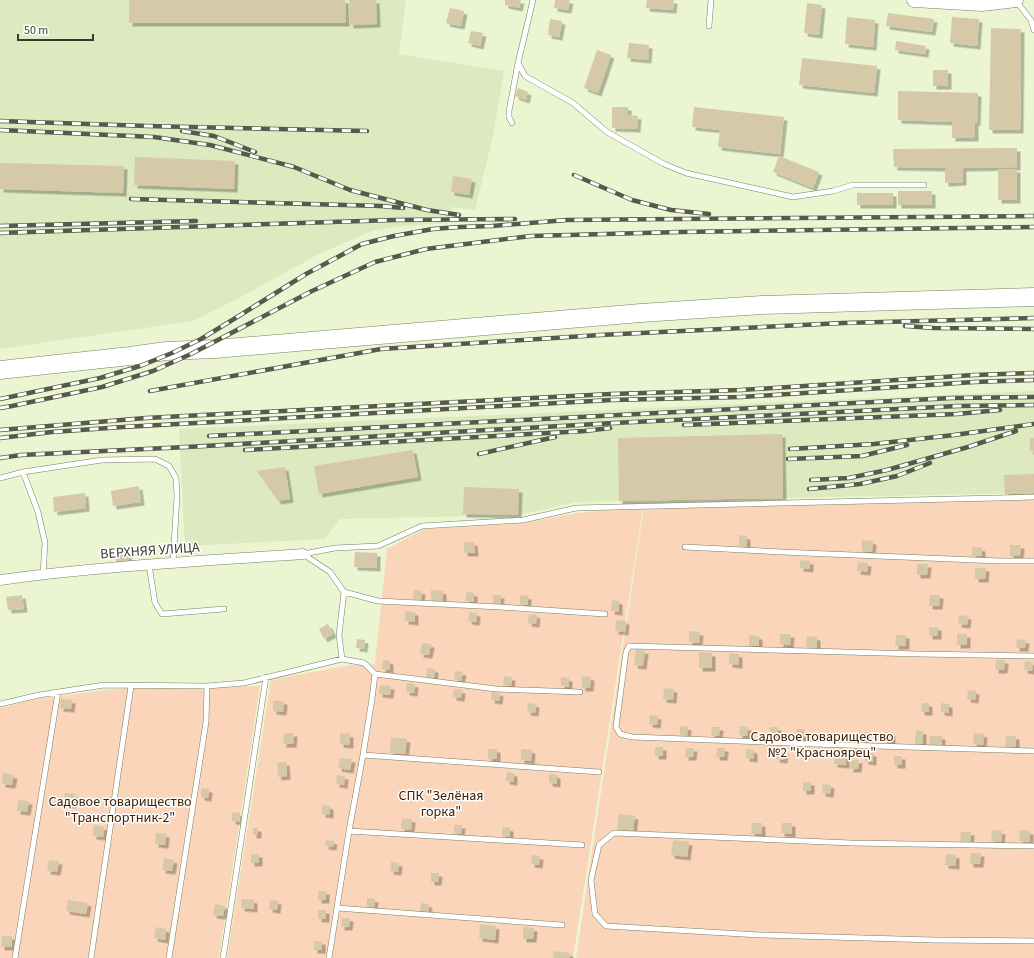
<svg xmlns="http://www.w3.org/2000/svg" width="1034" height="958" font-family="'Source Sans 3',sans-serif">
	<defs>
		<filter id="shadow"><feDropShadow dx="3.5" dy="3.5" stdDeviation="0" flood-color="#0004"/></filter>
	</defs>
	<rect width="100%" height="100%" fill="#ebf5d2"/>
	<path fill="#dde9bf" d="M0,0H406L399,54L504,71L493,136L475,210L451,207L448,223L403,226L372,231L319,254L239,298L193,321L0,349Z
		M1034,391V493L577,502L518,515L340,519L325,539L185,546L179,429Z"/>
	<path fill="#fad5ba" d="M1034,499V958H576L644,507Z
		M643,507L573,958H227L271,680L350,665L375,664L387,549L424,529L524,523L577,513Z
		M260,686L219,958H0V708L37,699L114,689Z"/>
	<path fill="#d6c9a8" filter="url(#shadow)" d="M129,0H345L346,23H129Z
		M349,0H376L377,24L350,25Z
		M505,0H521L519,8L505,5Z
		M555,0H570L568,10L554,8Z
		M647,0H674L673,10L646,8Z
		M807,3L822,5L819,35L804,33Z
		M450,8L464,11L461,26L446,23Z
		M888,13L934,19L932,32L886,26Z
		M847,17L875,20L873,47L845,44Z
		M952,17L979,19L977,46L950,43Z
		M550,19L562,21L559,37L548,35Z
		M991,28L1021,29L1020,130H989Z
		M471,31L483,33L480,46L468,43Z
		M896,41L926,46L925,54L895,50Z
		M629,43L649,45L648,60L627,58Z
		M597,50L611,55L598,93L584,88Z
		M802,58L877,66L874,93L799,85Z
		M933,70H948V86H933Z
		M518,88L528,92L526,100L515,96Z
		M898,91L978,93L977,123L975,122V138H952V122L898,120Z
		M612,107H628V115L638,116L637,129L612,128Z
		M694,107L784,117L780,154L718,147L720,130L692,127Z
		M1017,148V167L963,168V182L945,183V168L894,167L893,149Z
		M779,156L819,172L813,188L773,172Z
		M135,157L235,161L234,189L134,185Z
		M0,163L124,166L123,193L0,189Z
		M998,169H1017V200H998Z
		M453,176L472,179L469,195L451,192Z
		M898,191H932V205H898Z
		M857,193H893V205H857Z
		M782,434L783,498L619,501L618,438Z
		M1030,438H1034V451H1030Z
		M413,450L418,477L319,494L314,466Z
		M285,467L290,499L278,501L257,471Z
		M1034,474V493L1005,494L1004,475Z
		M139,486L141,502L113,506L111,491Z
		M464,487L519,489L518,515L463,514Z
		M85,493L86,508L54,512L53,497Z
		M739,535L747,536V547L739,546Z
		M862,540L873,541L872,552L862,551Z
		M464,542H474L475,553H464Z
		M1010,545H1021L1020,556H1010Z
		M972,547L982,548V556H972Z
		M128,552L129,562L116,563L115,553Z
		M355,552L377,553V568L354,567Z
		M800,560L810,561V569L800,568Z
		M858,562L868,563L867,572L857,571Z
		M917,564H928L927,575H917Z
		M975,568H986L985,579H975Z
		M414,590L422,591L421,600H413Z
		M431,590L443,591V601H431Z
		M466,592L474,593V602L466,601Z
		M22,595L24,609L8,610L6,597Z
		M493,595H501L500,604H493Z
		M520,595L528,596V605L520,604Z
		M930,595H940L939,606H929Z
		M612,600L619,601V612L611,611Z
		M405,611L415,612V622L405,621Z
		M469,612L477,613L476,622L468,621Z
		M529,614L537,615L536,624L528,623Z
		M959,615L968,616L967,625L958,624Z
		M616,620L626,621L625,632L615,631Z
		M328,624L333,634L324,639L319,629Z
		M929,627H938V636H929Z
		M689,631L700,632L699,643L689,642Z
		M780,634H791L790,645L780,644Z
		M957,634H967V645H957Z
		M749,635L759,636V646H749Z
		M896,635H906V646H895Z
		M807,636L817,637V648L806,647Z
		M357,639L365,640L364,649L356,648Z
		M1017,639L1026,640L1025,648H1016Z
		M422,643L431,644L429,655L420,654Z
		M636,649L645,651L643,666L634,665Z
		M699,652L712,653V668H699Z
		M729,653L739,654V665L729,664Z
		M383,660L390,661V670L382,669Z
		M996,660H1005L1004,670H995Z
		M1025,661L1033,662L1032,671L1024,670Z
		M427,668L435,669L434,678L426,677Z
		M455,671L463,672L461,681L454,680Z
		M504,676L512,677L511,686L503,685Z
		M582,676L591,677L590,688H582Z
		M561,677L569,678V687L561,686Z
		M407,683L415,684L414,693L406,692Z
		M380,685L391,686L390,695L379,694Z
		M664,688L674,689L673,700L663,699Z
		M454,689L462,690L461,698L453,697Z
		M968,690L976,691L975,700L967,699Z
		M492,691L500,693L499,701L491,700Z
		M61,699L72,700L71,709L60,708Z
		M273,701H284L283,712L273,711Z
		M528,703L536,704L535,713L527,712Z
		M922,703H929V712H921Z
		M941,703L949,704V713L941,712Z
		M650,715L658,716L657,725L649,724Z
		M680,726L688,727L687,736L680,735Z
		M740,726L748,727L747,736L739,735Z
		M712,727H720L719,736H711Z
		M770,727H778L777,736H769Z
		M797,729H804V738H796Z
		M916,730L923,731V744H915Z
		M859,732H867L866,741H858Z
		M884,732L892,733V742L884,741Z
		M284,733H294L293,744H283Z
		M340,733L350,734V745L340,744Z
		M974,733L984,734L983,745L973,744Z
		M930,736H942V745H929Z
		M1006,736H1016V747H1005Z
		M391,737L407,739L405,754L390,753Z
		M655,747H663V756H655Z
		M686,748H694L693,757H685Z
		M717,748H725L724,757H716Z
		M488,749H497V759H488Z
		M521,749L532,750L531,761L521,760Z
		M746,749L754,750V759L746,758Z
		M777,750L785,751L784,760L776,759Z
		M835,751L846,752V765L834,764Z
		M866,752L873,753V762L865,761Z
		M894,756H902V765H894Z
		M340,758L352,759L350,770L338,768Z
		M851,760H859L858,769H850Z
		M286,762L287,776L278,777L277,763Z
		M507,772L514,773V782L506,781Z
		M3,773L14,775L12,785L2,784Z
		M549,774L557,775V784L549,783Z
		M337,775L345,776L344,785L336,784Z
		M803,782H811V791H803Z
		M823,784L831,785L830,794L822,793Z
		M201,788L209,789L208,798L201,797Z
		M65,793L75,794L73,805L63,804Z
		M18,800L29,801L27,812L17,811Z
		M322,805L330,806V815L322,814Z
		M232,812L240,813V822L232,821Z
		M619,814L635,816L633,831L617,830Z
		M402,818L412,819L411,830L401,829Z
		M752,823H762V834H751Z
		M782,823H792V834L781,833Z
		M94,825L104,827L103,837L93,836Z
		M454,825H462L461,834L454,833Z
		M502,827L510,828V837L502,836Z
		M253,828H258V835H253Z
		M992,830L1002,831L1001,842L991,841Z
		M1020,830L1030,831V842L1019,841Z
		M961,832H971L970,843H960Z
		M156,833L166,834L165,845L155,844Z
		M326,840L334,841L333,847L325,846Z
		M673,840L689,842L687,857L671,855Z
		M971,853H981L980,864H970Z
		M251,854H259V863H251Z
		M946,854L956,855V866L945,865Z
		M532,855L540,856L539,865L531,864Z
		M164,858L174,860L172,871L162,870Z
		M49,860L59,861L57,872L47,871Z
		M391,862L399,863L398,872L390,871Z
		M431,873H439L438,882H431Z
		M318,891H326V900H318Z
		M367,898L375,899L374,908L367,907Z
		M242,899L254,900V909L241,908Z
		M68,900L88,903L86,914L66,911Z
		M270,900L278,901L277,910L269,909Z
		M421,903L429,904L428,913L420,912Z
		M215,904L225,906L223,916L213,915Z
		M318,910H326V919H318Z
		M342,918H350L349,927H341Z
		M480,924L496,926L495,940L479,938Z
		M156,927L166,929L165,940L154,938Z
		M523,927L534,928L533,939H523Z
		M2,936H12V947H1Z
		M314,941H322V950H314Z
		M554,951L570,953L569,958H553Z"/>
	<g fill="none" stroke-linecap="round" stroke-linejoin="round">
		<g stroke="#778060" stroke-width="6">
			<path id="lane" d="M1016,1L1031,20L1034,30
				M709,26L711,0
				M518,63L525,76L573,103L607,132L664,164L686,173L793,197L833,191L853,185H924
				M512,123L509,117V111L518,63L533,0
				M23,472L102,460L155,459L169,466L176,478L177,496L173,563
				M0,478L23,472L38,512L45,543L43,574
				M685,547L804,553L1000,561H1034
				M303,554L335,548L378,546L422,526L523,520L576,508L1034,497
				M149,565L155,603L162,614L224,609
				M344,592L378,601L500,607L605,614
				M1034,656L919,654L629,646L626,652L616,727L620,734L632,737L813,744L1034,751
				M375,674L496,689L580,692
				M0,704L39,695L104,685L207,686L244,683L342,659L339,635L344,592L330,572L303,554
				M363,755L599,772
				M349,831L582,845
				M1034,846L851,843L614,833L599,845L591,880L595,914L606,926L760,935L934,940L1034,941
				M337,908L562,925
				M15,958L58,692
				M91,958L131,686
				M169,958L206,722L207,686
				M223,958L227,933L266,677
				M329,958L349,831L363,755L372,699L375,674L364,663L342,659"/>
		</g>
		<g stroke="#778060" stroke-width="11">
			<path id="street" d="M0,580C100,566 202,561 303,554"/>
		</g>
		<g stroke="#778060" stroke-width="15">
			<path id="secondary" d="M914,0L982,4L1016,0"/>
		</g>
		<g stroke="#778060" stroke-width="19">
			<path id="highway" d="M0,370L130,356L166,351L215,349L641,313L762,305L1034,297"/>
		</g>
		<use href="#lane" stroke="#fff" stroke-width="5"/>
		<use href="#street" stroke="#fff" stroke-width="10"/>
		<use href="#secondary" stroke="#fff" stroke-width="14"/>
		<use href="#highway" stroke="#fff" stroke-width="18"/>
		<g stroke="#555a49" stroke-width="4.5">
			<path id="rail" d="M0,121L147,126L367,131
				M0,130L154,137L210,145L294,167L350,190L427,210L459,215
				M182,131L214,136L255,152
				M574,175L632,200L671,210L709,214
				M131,199L381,206L403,208
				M0,226L196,221
				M0,233L394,220L515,219
				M905,326L934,328L1034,329
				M150,391L381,349L600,335L843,323L1034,318
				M0,399L100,378L140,366L172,353L201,339L234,319L306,274L362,244L394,236L433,229L460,227L492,226L567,220L1034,216
				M0,408L12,406L102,387L153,371L191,354L312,291L375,262L426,249L531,236L680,232L1034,227
				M684,425L957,414L1000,410
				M0,430L146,418L611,394L741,390L974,375L1034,373
				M209,436L952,398L1034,397
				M0,438L52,432L123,427L611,400L741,397L974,382L1034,380
				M790,449L874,444L954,435L1034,424
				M245,450L585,431L610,428
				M479,454L555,437
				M0,458L21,455L187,447L614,423L958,406L1034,405
				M788,459L862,456L907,445
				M811,480L849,478L887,470L968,447L1016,431
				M809,489L860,484L897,476L930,463"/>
		</g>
		<use href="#rail" stroke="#fff" stroke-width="3" stroke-dasharray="9" stroke-linecap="butt"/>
	</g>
	<g text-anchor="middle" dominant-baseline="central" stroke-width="3" stroke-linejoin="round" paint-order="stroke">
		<g font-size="14" fill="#383c2e" stroke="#fff">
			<text transform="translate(150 551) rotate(-4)">ВЕРХНЯЯ УЛИЦА</text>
		</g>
		<g font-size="14" fill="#412103" stroke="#fff">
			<text x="822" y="737">Садовое товарищество<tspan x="822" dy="16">№2 "Красноярец"</tspan></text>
			<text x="441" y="796">СПК "Зелёная<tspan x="441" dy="16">горка"</tspan></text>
			<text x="120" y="802">Садовое товарищество<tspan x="120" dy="16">"Транспортник-2"</tspan></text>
		</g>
	</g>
	<path d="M18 34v6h75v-6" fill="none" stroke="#383c2e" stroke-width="2"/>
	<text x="24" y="34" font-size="12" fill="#383c2e" stroke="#ffffff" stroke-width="3" paint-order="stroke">50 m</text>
</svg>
